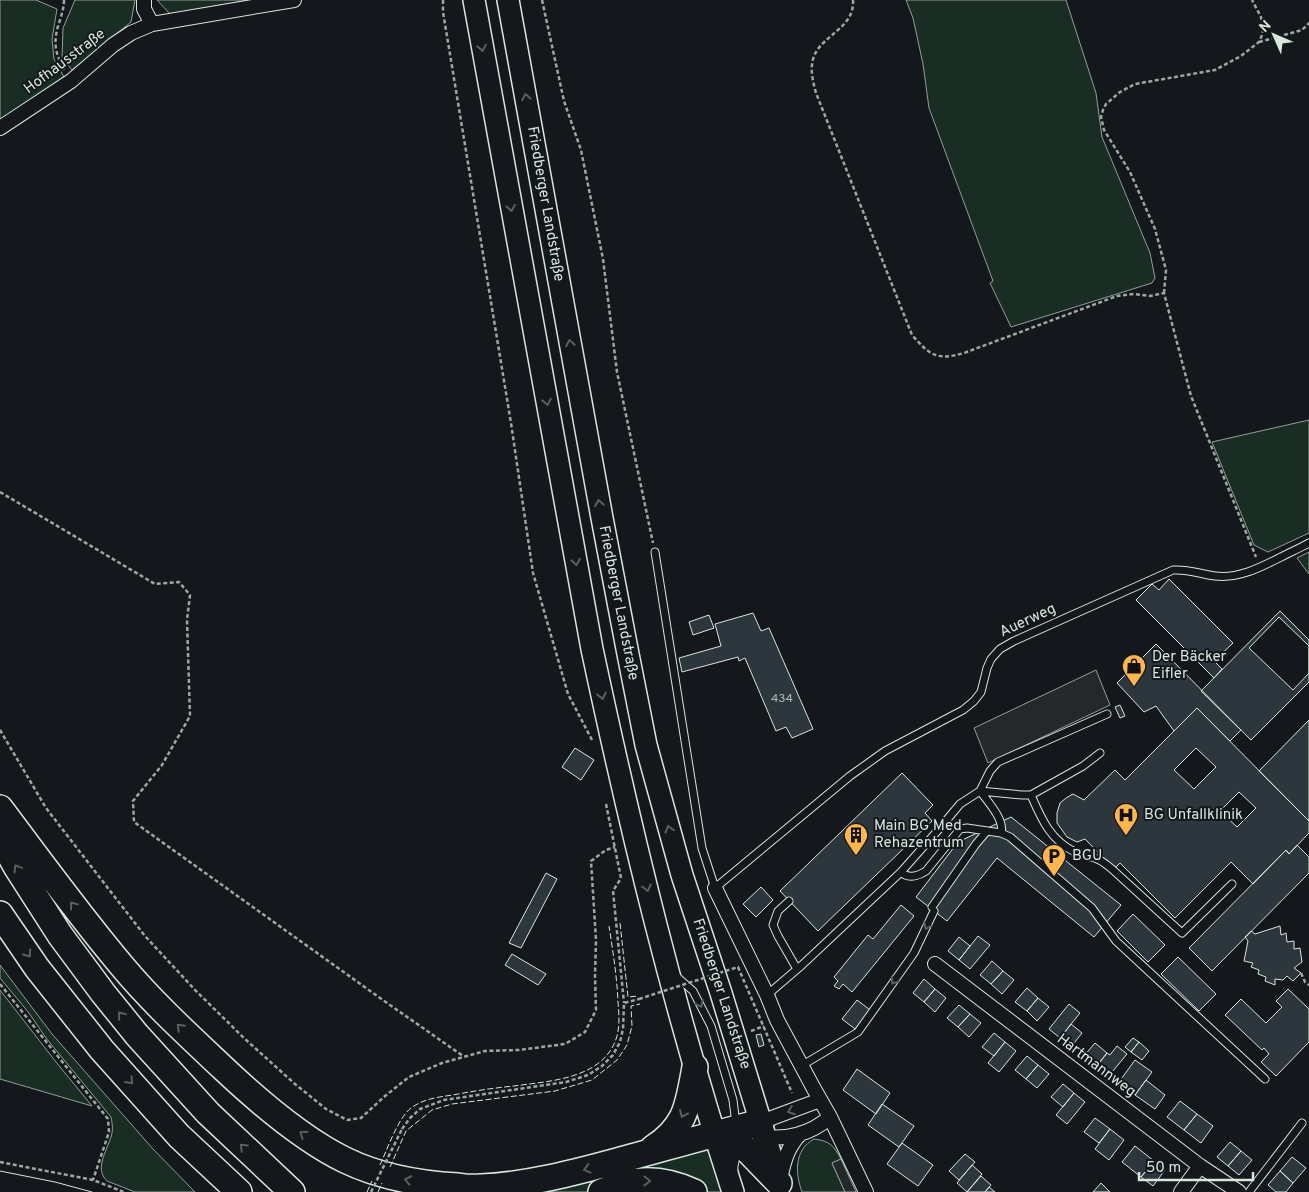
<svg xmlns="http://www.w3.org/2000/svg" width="1309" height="1192" font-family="Overpass,sans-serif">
	<rect width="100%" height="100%" fill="#14181c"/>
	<path fill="#1a2d24" stroke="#939e99" d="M0,0H36L57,9L52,39L54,59L64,77L0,121Z
		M75,0H135L131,22L72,70L62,58L63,28Z
		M157,0H249L170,14Z
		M906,0H1066L1096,93L1102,137L1150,253L1155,278L1152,283L1011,327L990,283L993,281L929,108L923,64L913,18Z
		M1309,420V533L1268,552L1254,545L1212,442Z
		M1309,552V574L1297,558Z
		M0,965L52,1034L153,1149L195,1192H135L107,1181C93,1168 109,1148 112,1133C113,1128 112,1122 111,1117L46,1038L29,1013L0,978Z
		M0,990L56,1062L92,1106L0,1079Z
		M814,1139C830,1141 833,1145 841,1159L832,1163L845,1192H802C795,1173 794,1150 814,1139Z
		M709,1146L724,1192H703L596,1185L588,1192H515Z"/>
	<path fill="#24282b" stroke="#939e99" d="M1096,670L1110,705L988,763L974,728Z
		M841,1159L856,1192H845L832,1163Z"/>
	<path fill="#2c363c" stroke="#d8e6dc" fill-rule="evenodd" d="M1169,579L1233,643L1214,661L1222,669L1214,678L1136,600L1152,584L1159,590Z
		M1280,611L1309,640V682L1251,740L1201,691Z
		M753,613L761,631L769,628L813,729L792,738L786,727L776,731L745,658L739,661L738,657L682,672L679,658L721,646L715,624Z
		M709,615L714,628L693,635L689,622Z
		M1279,617L1309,646V673L1293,690L1249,648Z
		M1156,644L1241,730L1230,741L1197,708L1174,731L1156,706L1144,712L1117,683Z
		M1120,705L1125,716L1120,718L1115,707Z
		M1197,708L1309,821V833L1289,854L1286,850L1253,884L1231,862L1175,918L1120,863L1114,869L1085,839L1077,842L1067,837L1057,823V813L1060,803L1066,798L1073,794L1084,800L1115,770L1125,780ZM1196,748L1216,767L1194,789L1174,770ZM1239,792L1256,808L1237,827L1220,811Z
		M1309,720V820H1308L1259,771Z
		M575,748L594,760L581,780L562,767Z
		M902,773L933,805L925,813L932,821L818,931L780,891Z
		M1011,817L1121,905L1094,937L997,858L947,921L916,897L958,842Z
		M1297,845L1309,857V873L1212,971L1189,948L1286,850L1289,854Z
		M546,873L557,879L521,948L509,943Z
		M761,887L773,900L756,917L743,904Z
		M901,905L914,916L852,992L843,984L839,989L834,986L838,981L834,977L868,935L873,939Z
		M1133,914L1165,945L1148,962L1117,931Z
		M1280,926L1281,935L1286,933L1287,942L1294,941V949L1300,948L1302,962L1294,968L1301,973L1293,981L1287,976L1283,980L1275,979V985L1265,981L1266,977L1258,974L1259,970L1251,967L1253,963L1244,961L1248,941L1245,937L1251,931L1255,934Z
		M978,936L990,945L970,969L959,960Z
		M959,937L970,946L959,960L948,951Z
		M512,954L546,974L538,985L505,965Z
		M1178,957L1216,994L1199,1011L1161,974Z
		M992,961L1003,971L991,984L980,975Z
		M1003,971L1014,980L1002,994L991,984Z
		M924,979L935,989L924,1002L913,993Z
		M1027,988L1038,998L1027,1011L1015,1002Z
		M935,989L946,998L935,1012L924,1002Z
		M1288,989L1309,1009V1042L1276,1076L1261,1062L1269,1054L1264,1048L1262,1050L1225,1015L1241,999L1266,1023L1282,1007L1276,1001Z
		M1038,998L1049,1007L1037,1021L1027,1011Z
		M857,1000L870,1010L855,1029L842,1019Z
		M1069,1004L1080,1013L1060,1038L1049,1029Z
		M959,1005L970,1014L958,1027L947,1018Z
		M970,1014L981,1023L969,1037L958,1027Z
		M1071,1024L1082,1033L1071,1047L1060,1038Z
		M994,1033L1005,1042L994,1056L982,1047Z
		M761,1034L764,1045L759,1047L756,1035Z
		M1133,1038L1139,1042L1131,1052L1125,1047Z
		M1005,1042L1016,1051L999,1072L988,1063Z
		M1139,1042L1149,1051L1142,1060L1131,1052Z
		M1095,1043L1107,1053L1096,1067L1083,1057Z
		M1117,1046L1127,1054L1108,1077L1096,1067L1107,1053L1110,1055Z
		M1027,1056L1038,1065L1026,1079L1015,1070Z
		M1135,1060L1152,1072L1135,1095L1119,1082Z
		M1038,1065L1049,1074L1037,1088L1026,1079Z
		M857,1069L890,1093L876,1114L843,1090Z
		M1146,1080L1165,1095L1155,1109L1135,1095Z
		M1063,1084L1074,1093L1063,1107L1051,1097Z
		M1074,1093L1085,1102L1067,1124L1056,1115Z
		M1180,1101L1197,1114L1184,1130L1167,1117Z
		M882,1104L914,1126L899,1147L868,1125Z
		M1197,1114L1213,1126L1201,1143L1184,1130Z
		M1095,1118L1110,1129L1099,1143L1084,1132Z
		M1110,1129L1124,1140L1109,1160L1095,1149Z
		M1230,1142L1241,1151L1228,1166L1217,1157Z
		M902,1143L933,1165L918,1186L887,1164Z
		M1135,1146L1154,1161L1141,1177L1122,1162Z
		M1241,1151L1252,1160L1239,1175L1228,1166Z
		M965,1154L975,1162L959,1180L949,1171Z
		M1292,1157L1306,1168L1293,1183L1280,1171Z
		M1154,1161L1165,1170L1153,1186L1141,1177Z
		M972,1165L982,1174L967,1192L957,1183Z
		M1280,1171L1293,1183L1286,1192H1276L1268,1185Z
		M981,1176L991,1185L985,1192H967Z
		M1101,1183L1110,1192H1093Z
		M989,1187L995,1192H985Z"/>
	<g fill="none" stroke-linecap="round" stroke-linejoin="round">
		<g stroke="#d8e6dc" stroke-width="9">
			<path id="lane" d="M655,552L702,848L715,888L850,776L885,751L963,710L974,701L981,692L987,668L991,659L1000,649L1014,641L1173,570C1190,569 1199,574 1215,576C1239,579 1261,567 1281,557C1291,552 1300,548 1309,543
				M980,791L1022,795H1031L1083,766L1100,753
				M1031,795C1041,818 1050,840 1075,852C1082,855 1090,856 1097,859C1103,861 1108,866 1113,870L1182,933L1232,884
				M1001,833L1010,837L1092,908L1116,941L1265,1079
				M901,872C908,879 918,876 926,871L960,829L967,828L1001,833C1005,820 988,802 980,791
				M789,901L778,911L773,925L778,936L797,969
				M932,907L976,844L987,831
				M675,975L693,991L711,1026L733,1100L736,1124
				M767,995L802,965L901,872L940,828L960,804L980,791L990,771L998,762L1107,714
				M801,1066L858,1032L914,953L934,911
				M1249,1192L1302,1123"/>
		</g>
		<g stroke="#d8e6dc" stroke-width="16">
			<path id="street" d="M144,0V9L152,24
				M0,128L71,81L113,45L131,33L152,24L294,0
				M715,888L767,995L777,1020L814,1089L830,1117L866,1192
				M935,964L1200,1166L1239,1192
				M759,1136C785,1141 811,1134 830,1117
				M730,1174C730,1152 742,1134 761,1122L820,1100
				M780,1179C784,1161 787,1148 800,1134
				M1181,1192L1200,1166"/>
		</g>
		<g stroke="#d8e6dc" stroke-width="24">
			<path id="primary" d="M474,0L592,649C631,832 675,1014 733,1192
				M508,0L602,518L628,654L646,745L682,875L721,993L780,1185"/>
		</g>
		<g stroke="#d8e6dc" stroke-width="28">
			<path id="highway" d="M0,808C40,861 79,915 122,966C152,1002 188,1035 223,1068C258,1101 302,1139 345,1160C380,1177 419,1184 458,1186C465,1187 473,1188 481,1187C527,1185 573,1173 617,1161C665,1148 713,1134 761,1122
				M0,838L17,868L60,935L103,993L137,1035L208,1113L292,1192
				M0,914L37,968L102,1050L179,1136L239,1192
				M715,1134L739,1144L749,1152L779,1183
				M653,1148C687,1126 688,1104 695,1067
				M601,1192C633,1177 662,1177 694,1192"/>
		</g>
		<path stroke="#9da8a2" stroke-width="2.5" stroke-dasharray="4 2.5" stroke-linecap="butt" d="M64,0C64,7 62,13 60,20C53,40 54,51 64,70
			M443,0V12L511,423L533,573L568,694L592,740
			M542,0L564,101L581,150L603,259L617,372L653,543
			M853,0C855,29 820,35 813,59C810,70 813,82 816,93L912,335C930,355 936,361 964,353L1117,296L1134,294L1150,296L1164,293L1191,396L1256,557
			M1259,42L1302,30L1309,23
			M1164,293L1166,270L1155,229L1130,172L1104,130L1101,117L1103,110L1106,104L1120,92L1135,84L1215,70L1241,56L1259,42L1263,33L1261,17L1252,0
			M0,492L155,584L179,582L190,595L187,620L190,716L162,765L133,801L134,822L380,998L463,1056
			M0,730L46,808L145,936L196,991L245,1039L295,1084L326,1109L347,1120L361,1118L385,1096L409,1077L442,1063L485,1051L519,1050L565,1044L585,1032L596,1010L595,976L596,940L591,861L606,850L615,847
			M606,804L621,878L613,891L624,1003
			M1301,973L1305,982L1309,985
			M0,984L108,1119L109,1132L93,1180
			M751,1031L764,1026
			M402,1129L410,1118L420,1109L444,1100L566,1082L588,1075L602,1066L613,1055L620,1042L623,1029L624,1003L639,999
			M0,1162L93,1180L124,1192"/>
		<use href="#lane" stroke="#14181c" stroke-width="7"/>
		<use href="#street" stroke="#14181c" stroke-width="14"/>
		<use href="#primary" stroke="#14181c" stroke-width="21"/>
		<use href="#highway" stroke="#14181c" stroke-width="25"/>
		<path stroke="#d8e6dc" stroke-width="1" d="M0,1171L55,1182L92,1192"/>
		<path stroke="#9da8a2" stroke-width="2.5" stroke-dasharray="4 2.5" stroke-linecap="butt" d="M639,999L738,967L792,1093
			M371,1192L402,1129"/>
		<path stroke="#d8e6dc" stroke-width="1" stroke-dasharray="6 2.5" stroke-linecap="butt" d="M620,923L628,997L638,996
			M380,1165C387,1150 398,1118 411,1108C423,1099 438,1097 453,1095C473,1091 494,1088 514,1086C550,1081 605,1079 617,1036C620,1025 619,1014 618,1002C617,977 613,952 609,926
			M390,1167L406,1131L432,1110L452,1104L555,1091L592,1080L617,1060L627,1045L632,1026L631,1006L640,1004
			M367,1192L372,1181
			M378,1192L382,1183"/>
	</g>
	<defs><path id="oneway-chevron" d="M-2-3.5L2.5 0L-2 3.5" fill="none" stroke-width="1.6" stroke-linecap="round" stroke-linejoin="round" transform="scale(1.25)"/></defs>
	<g stroke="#59605f">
		<use href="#oneway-chevron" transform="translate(482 48) rotate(80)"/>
		<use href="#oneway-chevron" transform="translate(526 97) rotate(-100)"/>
		<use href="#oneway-chevron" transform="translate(511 208) rotate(80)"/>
		<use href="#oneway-chevron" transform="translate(570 343) rotate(-100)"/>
		<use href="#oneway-chevron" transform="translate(547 402) rotate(80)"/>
		<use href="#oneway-chevron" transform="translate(599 503) rotate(-100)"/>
		<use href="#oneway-chevron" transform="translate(576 562) rotate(80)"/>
		<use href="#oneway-chevron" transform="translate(602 696) rotate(78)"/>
		<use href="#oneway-chevron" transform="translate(669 829) rotate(-106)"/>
		<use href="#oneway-chevron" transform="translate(17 868) rotate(-121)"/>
		<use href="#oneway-chevron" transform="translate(647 888) rotate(76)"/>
		<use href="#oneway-chevron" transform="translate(73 905) rotate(-127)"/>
		<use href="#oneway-chevron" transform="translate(927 926) rotate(114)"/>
		<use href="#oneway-chevron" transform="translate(28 954) rotate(55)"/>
		<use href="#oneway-chevron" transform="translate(894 981) rotate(125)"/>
		<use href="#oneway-chevron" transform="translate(700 1004) rotate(63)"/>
		<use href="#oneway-chevron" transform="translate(121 1015) rotate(-129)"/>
		<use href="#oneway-chevron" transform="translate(180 1027) rotate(-135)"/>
		<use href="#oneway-chevron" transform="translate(130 1081) rotate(48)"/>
		<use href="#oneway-chevron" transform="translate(791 1111) rotate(160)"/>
		<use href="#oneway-chevron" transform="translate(683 1114) rotate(114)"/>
		<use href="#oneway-chevron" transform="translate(303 1134) rotate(-145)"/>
		<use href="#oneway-chevron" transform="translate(243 1147) rotate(-136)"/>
		<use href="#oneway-chevron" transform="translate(587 1169) rotate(165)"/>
		<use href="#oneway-chevron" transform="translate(408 1180) rotate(-168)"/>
		<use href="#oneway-chevron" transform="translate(647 1181) rotate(1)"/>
	</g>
	<defs>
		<g id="shop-pin" transform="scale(1.25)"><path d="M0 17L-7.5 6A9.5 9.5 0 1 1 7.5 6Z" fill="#ffb74d" stroke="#14181c"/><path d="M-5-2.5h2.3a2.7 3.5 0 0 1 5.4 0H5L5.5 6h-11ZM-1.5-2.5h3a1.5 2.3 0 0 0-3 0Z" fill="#111"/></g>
		<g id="hospital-pin" transform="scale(1.25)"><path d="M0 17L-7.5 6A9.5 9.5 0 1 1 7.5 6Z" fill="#ffb74d" stroke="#14181c"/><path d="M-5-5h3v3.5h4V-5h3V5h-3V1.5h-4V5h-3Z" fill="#111"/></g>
		<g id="building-pin" transform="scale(1.25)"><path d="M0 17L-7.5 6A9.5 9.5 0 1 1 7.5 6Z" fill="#ffb74d" stroke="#14181c"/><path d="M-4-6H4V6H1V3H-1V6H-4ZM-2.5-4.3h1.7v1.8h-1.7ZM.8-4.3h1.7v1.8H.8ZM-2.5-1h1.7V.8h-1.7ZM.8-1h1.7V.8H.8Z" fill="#111"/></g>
		<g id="parking-pin" transform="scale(1.25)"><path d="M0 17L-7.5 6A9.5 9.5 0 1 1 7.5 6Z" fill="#ffb74d" stroke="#14181c"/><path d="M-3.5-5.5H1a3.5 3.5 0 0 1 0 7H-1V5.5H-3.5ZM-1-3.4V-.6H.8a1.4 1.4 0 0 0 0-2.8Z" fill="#111"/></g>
	</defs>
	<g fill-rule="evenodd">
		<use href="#shop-pin" x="1134" y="666"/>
		<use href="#hospital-pin" x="1126" y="815"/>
		<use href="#building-pin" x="856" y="835"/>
		<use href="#parking-pin" x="1054" y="856"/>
	</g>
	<g text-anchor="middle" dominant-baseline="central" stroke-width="4" stroke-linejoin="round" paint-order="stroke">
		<g font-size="12" fill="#adbab4">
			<text x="782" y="699">434</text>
		</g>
		<g font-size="15" fill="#d8e6dc" stroke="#14181c">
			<text transform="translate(65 62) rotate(-37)">Hofhausstraße</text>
			<text transform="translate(545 204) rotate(80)">Friedberger Landstraße</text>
			<text transform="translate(618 603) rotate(79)">Friedberger Landstraße</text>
			<text transform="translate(1028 621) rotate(-25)">Auerweg</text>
			<text transform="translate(721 994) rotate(72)">Friedberger Landstraße</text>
			<text transform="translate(1096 1066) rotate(37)">Hartmannweg</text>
		</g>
		<g font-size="15" fill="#d8e6dc" stroke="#14181c" text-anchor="start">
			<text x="1152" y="657">Der Bäcker<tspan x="1152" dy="17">Eifler</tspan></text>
			<text x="1144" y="815">BG Unfallklinik</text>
			<text x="874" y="826">Main BG Med<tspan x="874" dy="17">Rehazentrum</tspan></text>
			<text x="1072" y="856">BGU</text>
		</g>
	</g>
	<g transform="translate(1274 35) rotate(315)" stroke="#14181c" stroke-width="4" paint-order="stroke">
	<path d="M0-4L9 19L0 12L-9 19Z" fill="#d8e6dc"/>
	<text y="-8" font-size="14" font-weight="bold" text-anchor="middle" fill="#d8e6dc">N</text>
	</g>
	<path d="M1139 1172v8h114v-8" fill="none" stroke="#d8e6dc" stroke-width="2.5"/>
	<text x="1146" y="1172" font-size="15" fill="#d8e6dc" stroke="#14181c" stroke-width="4" paint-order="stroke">50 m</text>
</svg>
